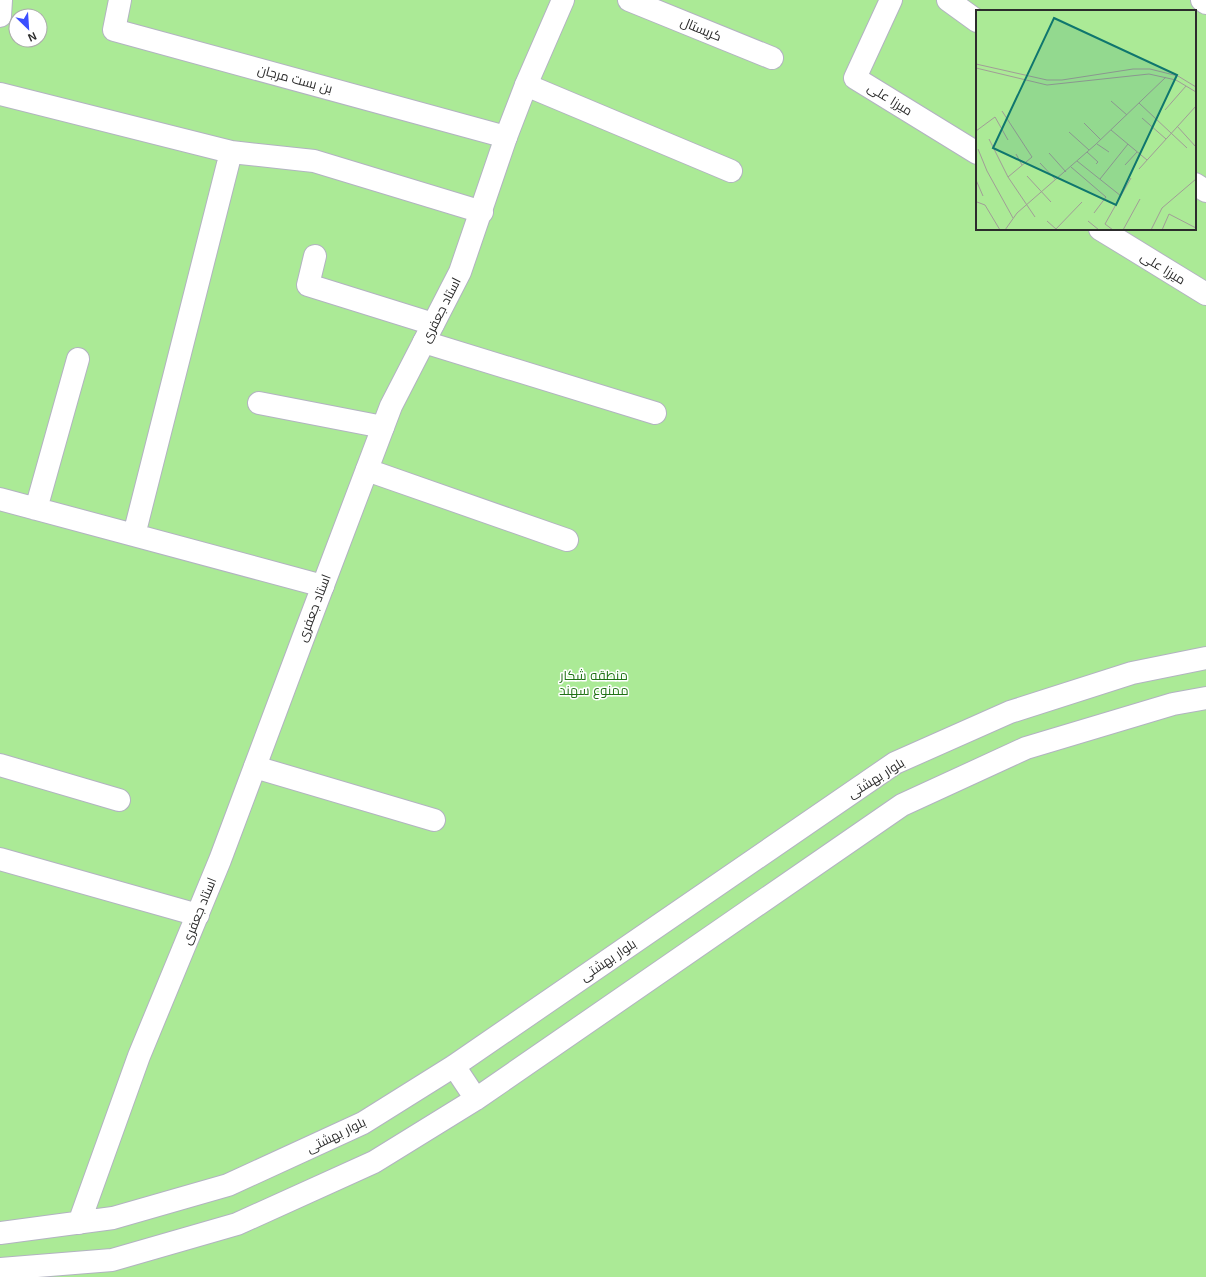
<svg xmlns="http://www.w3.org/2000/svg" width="1206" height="1277" font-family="Helvetica,Cairo,sans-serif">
	<rect width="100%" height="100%" fill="#efe9de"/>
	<path fill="#abea96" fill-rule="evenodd" d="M0,0H1206V1277H0ZM977,11H1195V229H977ZM16,16H40V40H16Z"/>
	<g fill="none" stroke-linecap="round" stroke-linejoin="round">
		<g stroke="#b2b3c1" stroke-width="24">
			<path id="street" d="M120,0L114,30L506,137
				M629,0L772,58
				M891,0L855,78L977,153
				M948,0L977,21
				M1202,0L1206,3
				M0,16L1,0
				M526,85L731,171
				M0,94L231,152L314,161L482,212
				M1195,184L1206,191
				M1100,229L1206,294
				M315,256L308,285L433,324
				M424,342L655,413
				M259,403L383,427
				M367,470L567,540
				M0,499L323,586
				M36,509L78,359
				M134,535L231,152
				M0,765L119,800
				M255,767L434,820
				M0,859L198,915"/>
		</g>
		<g stroke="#b2b3c1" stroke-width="24">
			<path id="secondary" d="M454,1066L476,1099
				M79,1223L139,1056L220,860L302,641L391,406L460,272L506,137L526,85L563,0
				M0,1233L113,1218L228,1185L363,1123L454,1066L895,763L1010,712L1132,673L1206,658
				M0,1269L112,1260L237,1224L374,1162L476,1099L902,805L1026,748L1173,704L1206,698"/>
		</g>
		<use href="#street" stroke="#fff" stroke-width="22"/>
		<use href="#secondary" stroke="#fff" stroke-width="22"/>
	</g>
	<g text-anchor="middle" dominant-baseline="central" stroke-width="3" stroke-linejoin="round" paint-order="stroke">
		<g font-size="13" fill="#2c2c2c" stroke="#fff">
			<text transform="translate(701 29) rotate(22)">کریستال</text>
			<text transform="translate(295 79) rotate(15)">بن بست مرجان</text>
			<text transform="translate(890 99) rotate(32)">میرزا علی</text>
			<text transform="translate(1163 268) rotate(32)">میرزا علی</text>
			<text transform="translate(441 310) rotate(-63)">استاد جعفری</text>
			<text transform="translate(314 608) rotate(-69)">استاد جعفری</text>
			<text transform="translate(876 778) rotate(-32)">بلوار بهشتی</text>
			<text transform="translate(199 911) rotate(-68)">استاد جعفری</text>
			<text transform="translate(608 960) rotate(-34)">بلوار بهشتی</text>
			<text transform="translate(336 1135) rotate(-26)">بلوار بهشتی</text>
		</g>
		<g font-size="13" fill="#207214" stroke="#fff">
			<text x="594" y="675">منطقه شکار<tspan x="594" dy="15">ممنوع سهند</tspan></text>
		</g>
	</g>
	<g transform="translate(976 10)">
		<rect width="220" height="220" fill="#efe9de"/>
		<path d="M0,0H220V220H0Z" fill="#abea96"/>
		<path fill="none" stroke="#a19d97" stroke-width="1" d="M0,54L71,70H86L157,59H174L202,66L220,77M0,58L71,75L173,64L200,70L220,82M135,91L151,105M163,93L211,138M189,100L210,76M26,101L56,147L32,167M166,108L190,129M108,113L125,130M201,116L220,137M135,120L171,150M0,121L19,107L32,130M93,122L113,140M13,129L32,167L59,207M121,134L133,142M2,139L11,161L37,208M111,142L122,152L120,154M73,143L90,162M40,144L46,155M101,151L145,186M64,153L80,170M149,155L161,142M95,157L130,187L118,203M163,159L220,96M51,166L75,192M124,169L152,134M0,170L7,186M1,192L9,195L24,220M71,211L80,219M112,211L123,220M29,220L41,203L119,135L190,67M79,220L106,192M137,220L129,214L155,168M147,220L164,189M175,220L186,198L220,169M186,220L193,204L220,218"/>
		<path fill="#0f766e" fill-opacity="0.15" stroke="#0f766e" stroke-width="2" d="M78,8L201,65L140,195L17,138Z"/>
		<rect width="220" height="220" fill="none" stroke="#2c2c2c" stroke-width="2"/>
	</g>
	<g transform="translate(28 28) rotate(155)"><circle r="19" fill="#ffffff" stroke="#ababab"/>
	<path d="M0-3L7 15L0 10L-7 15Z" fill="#3b4fff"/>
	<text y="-6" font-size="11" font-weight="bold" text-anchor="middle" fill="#2c2c2c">N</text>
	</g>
</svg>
